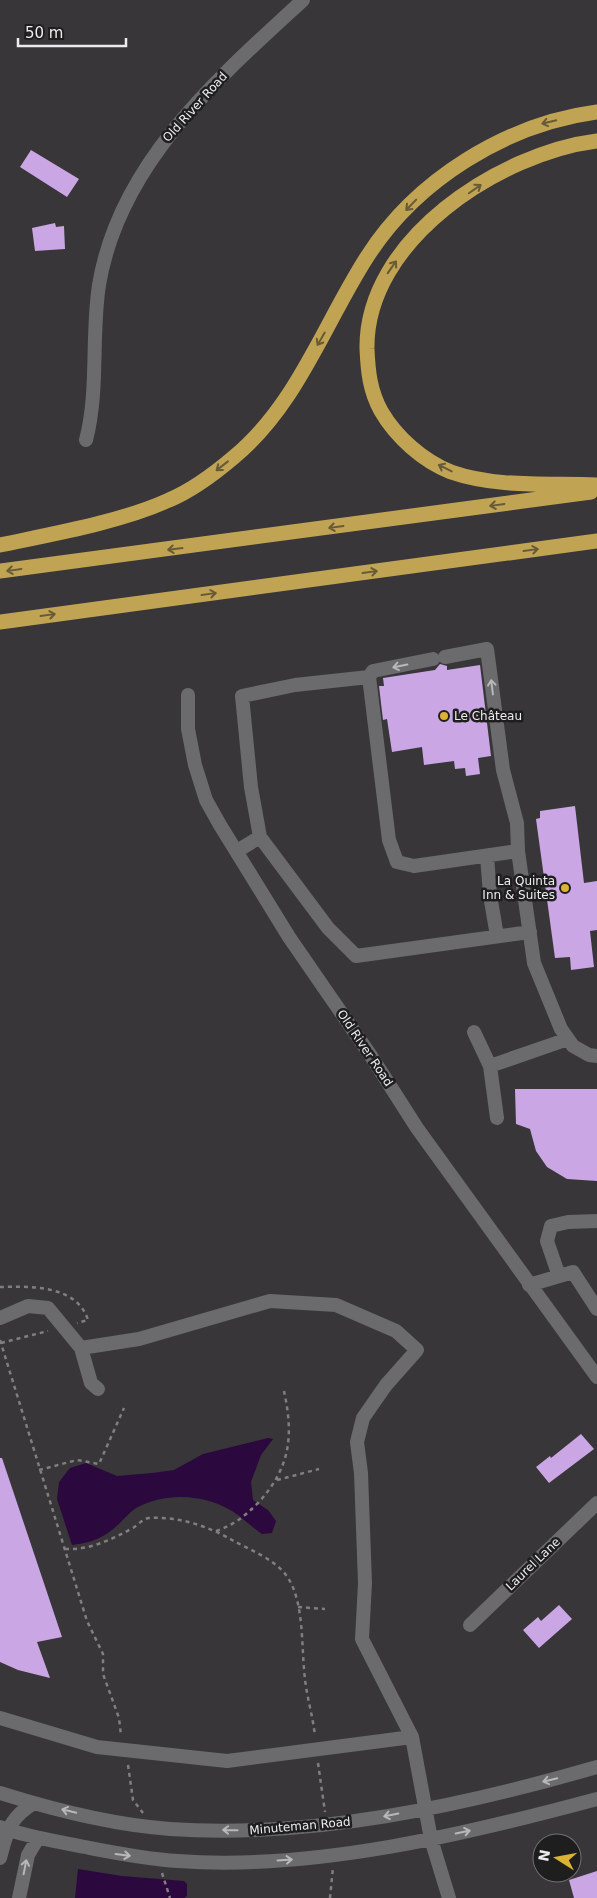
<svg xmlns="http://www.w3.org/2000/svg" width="597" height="1898" font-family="'DejaVu Sans',sans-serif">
	<rect width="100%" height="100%" fill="#383639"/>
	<path fill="#2b083d" d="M268,1438L273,1439L261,1455L251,1482L253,1500L268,1510L276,1521L272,1533L262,1534C253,1528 246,1521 238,1515C209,1494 167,1491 136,1508C130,1512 124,1519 119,1524C104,1538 91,1543 72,1545L57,1499L59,1482L70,1468L86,1463L117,1476L152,1473L174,1470L203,1454Z
		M78,1869L122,1876L184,1881L187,1884V1896L184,1898H75Z"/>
	<path fill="#cba6e5" d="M31,150L79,179L67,197L20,167Z
		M55,223L56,227L64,226L65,249L35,251L32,228Z
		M440,664L447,666V670L480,665L491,756L478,758L480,774L466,776L465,768L455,769L454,761L424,765L422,747L392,752L387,719L383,720L379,686H384L383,678L435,670Z
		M575,806L584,883L597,881V930L590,931L594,967L571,970L570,957L555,958L536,819L540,818V811Z
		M515,1089H597V1181L567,1179L547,1167L536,1151L530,1129L516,1124Z
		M581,1434L594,1449L549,1483L536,1467L550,1456L551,1458Z
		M0,1458H2L62,1637L37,1642L50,1678L18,1670L0,1662Z
		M559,1605L572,1619L539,1648L523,1630L538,1617L541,1621Z
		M597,1871V1898H574L569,1880Z"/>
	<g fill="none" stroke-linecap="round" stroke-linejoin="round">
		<path stroke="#807e81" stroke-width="2.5" stroke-dasharray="4 4" stroke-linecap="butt" d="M0,1287C30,1286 77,1285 88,1320L77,1323
			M0,1340L87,1621L103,1654V1674L119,1718L121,1735
			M1,1343L48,1331
			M39,1470L77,1460L99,1464L124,1408
			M277,1480L319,1469
			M216,1531C234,1525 245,1516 258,1503C290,1468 294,1437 284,1391
			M65,1549C90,1550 111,1540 133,1528C138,1525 142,1519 149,1518C177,1516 208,1526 232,1540C250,1550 274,1559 286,1575C305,1600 301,1649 305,1679C307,1698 313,1717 315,1736
			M298,1607L325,1609
			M318,1763L325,1812
			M128,1765L133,1800L143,1813
			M162,1873L170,1898
			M330,1898L333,1867"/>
		<path stroke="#6b6a6c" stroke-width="14" d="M86,440C99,390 91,337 99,285C119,164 217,79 303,0
			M445,657L487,649L503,770L517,823L518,851L534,963L561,1029L573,1046L589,1055L597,1056
			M433,659L373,671L369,677L389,840L397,862L414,866L518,851
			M188,695V729L195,765L206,800L220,825L289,937L371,1056L417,1128L597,1377
			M260,837L251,787L242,696L295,685L369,677
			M237,851L260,837L328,928L356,956L530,932
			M487,856L490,895L497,936
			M474,1032L490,1066L568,1039
			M490,1066L497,1118
			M559,1276L547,1241L551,1226L568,1222L597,1221
			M529,1285L573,1272L597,1309
			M0,1318L28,1306L48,1308L81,1348L139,1339L270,1301L336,1305L396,1331L417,1350L386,1385L363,1418L357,1442L361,1473L365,1583L362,1639L412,1737L431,1839L449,1898
			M81,1348L91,1383L98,1389
			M470,1625L597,1503
			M0,1718L97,1747L227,1761L412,1737
			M0,1793C54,1810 113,1825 170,1829C310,1839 462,1806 597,1767
			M0,1827C28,1837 56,1841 85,1847C116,1853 146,1859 178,1861C313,1871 467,1834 597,1799
			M0,1858C7,1832 9,1818 34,1803
			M19,1898L28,1855L38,1838"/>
		<path stroke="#c0a453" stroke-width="15" d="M597,141C500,153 365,240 367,349C368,372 370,391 381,411C396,437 423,461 451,472C497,488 549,483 597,485
			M0,545C52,534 121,522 169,500C193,490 214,474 234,457C297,405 324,324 367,257C416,180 506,124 597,112
			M0,571L591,492
			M0,622L597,541"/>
	</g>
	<defs><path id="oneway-shaft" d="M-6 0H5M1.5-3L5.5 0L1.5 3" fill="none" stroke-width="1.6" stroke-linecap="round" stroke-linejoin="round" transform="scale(1.25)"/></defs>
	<g stroke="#675a36">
		<use href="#oneway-shaft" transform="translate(549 122) rotate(166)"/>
		<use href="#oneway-shaft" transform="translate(475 189) rotate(-35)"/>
		<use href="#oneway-shaft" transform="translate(411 205) rotate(134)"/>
		<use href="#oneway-shaft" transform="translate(392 267) rotate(-55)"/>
		<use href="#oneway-shaft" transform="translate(321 339) rotate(120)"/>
		<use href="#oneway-shaft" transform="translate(222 466) rotate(142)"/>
		<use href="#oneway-shaft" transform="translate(445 468) rotate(-153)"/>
		<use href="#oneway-shaft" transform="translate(497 505) rotate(172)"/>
		<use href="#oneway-shaft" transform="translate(336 527) rotate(172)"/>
		<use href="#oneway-shaft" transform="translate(175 549) rotate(173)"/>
		<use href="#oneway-shaft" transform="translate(531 550) rotate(-8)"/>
		<use href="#oneway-shaft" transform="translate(14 570) rotate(172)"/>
		<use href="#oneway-shaft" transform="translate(370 572) rotate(-8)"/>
		<use href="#oneway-shaft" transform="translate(209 594) rotate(-8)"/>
		<use href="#oneway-shaft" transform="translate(48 615) rotate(-8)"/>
	</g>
	<g stroke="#b8b7b9">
		<use href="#oneway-shaft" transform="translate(400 666) rotate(169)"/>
		<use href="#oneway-shaft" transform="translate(492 687) rotate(-97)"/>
		<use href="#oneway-shaft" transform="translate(550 1780) rotate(166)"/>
		<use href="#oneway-shaft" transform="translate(69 1811) rotate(-167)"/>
		<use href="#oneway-shaft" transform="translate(391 1815) rotate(169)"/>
		<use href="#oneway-shaft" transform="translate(230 1830) rotate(-179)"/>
		<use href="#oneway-shaft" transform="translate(463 1832) rotate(-12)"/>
		<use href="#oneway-shaft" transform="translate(123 1855) rotate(7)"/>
		<use href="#oneway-shaft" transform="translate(285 1860) rotate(-4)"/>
		<use href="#oneway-shaft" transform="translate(25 1867) rotate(-79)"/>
	</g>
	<g fill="#dbb233" stroke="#1f1e1f" stroke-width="2">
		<circle cx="444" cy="716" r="5"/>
		<circle cx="565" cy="888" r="5"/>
	</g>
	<g text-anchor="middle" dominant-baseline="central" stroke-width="5" stroke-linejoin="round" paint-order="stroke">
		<g font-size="12" fill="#ecebed" stroke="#1f1e1f">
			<text transform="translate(195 107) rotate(-48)">Old River Road</text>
			<text transform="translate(365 1048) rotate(56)">Old River Road</text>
			<text transform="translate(533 1564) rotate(-44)">Laurel Lane</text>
			<text transform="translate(300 1826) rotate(-5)">Minuteman Road</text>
		</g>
		<g font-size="12" fill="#ecebed" stroke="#1f1e1f" text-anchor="start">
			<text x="454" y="716">Le Château</text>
			<text x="555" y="881" text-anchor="end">La Quinta<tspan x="555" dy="14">Inn &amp; Suites</tspan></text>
		</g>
	</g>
	<g transform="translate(557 1858) rotate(281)"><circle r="24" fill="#1f1e1f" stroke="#717071"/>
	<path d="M0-4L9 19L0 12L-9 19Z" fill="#dbb233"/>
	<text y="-8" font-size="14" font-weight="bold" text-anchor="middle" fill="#ecebed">N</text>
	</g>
	<path d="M18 38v8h108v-8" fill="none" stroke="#ecebed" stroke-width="2.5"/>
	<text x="25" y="38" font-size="15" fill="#ecebed" stroke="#1f1e1f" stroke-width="4" paint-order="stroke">50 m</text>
</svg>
